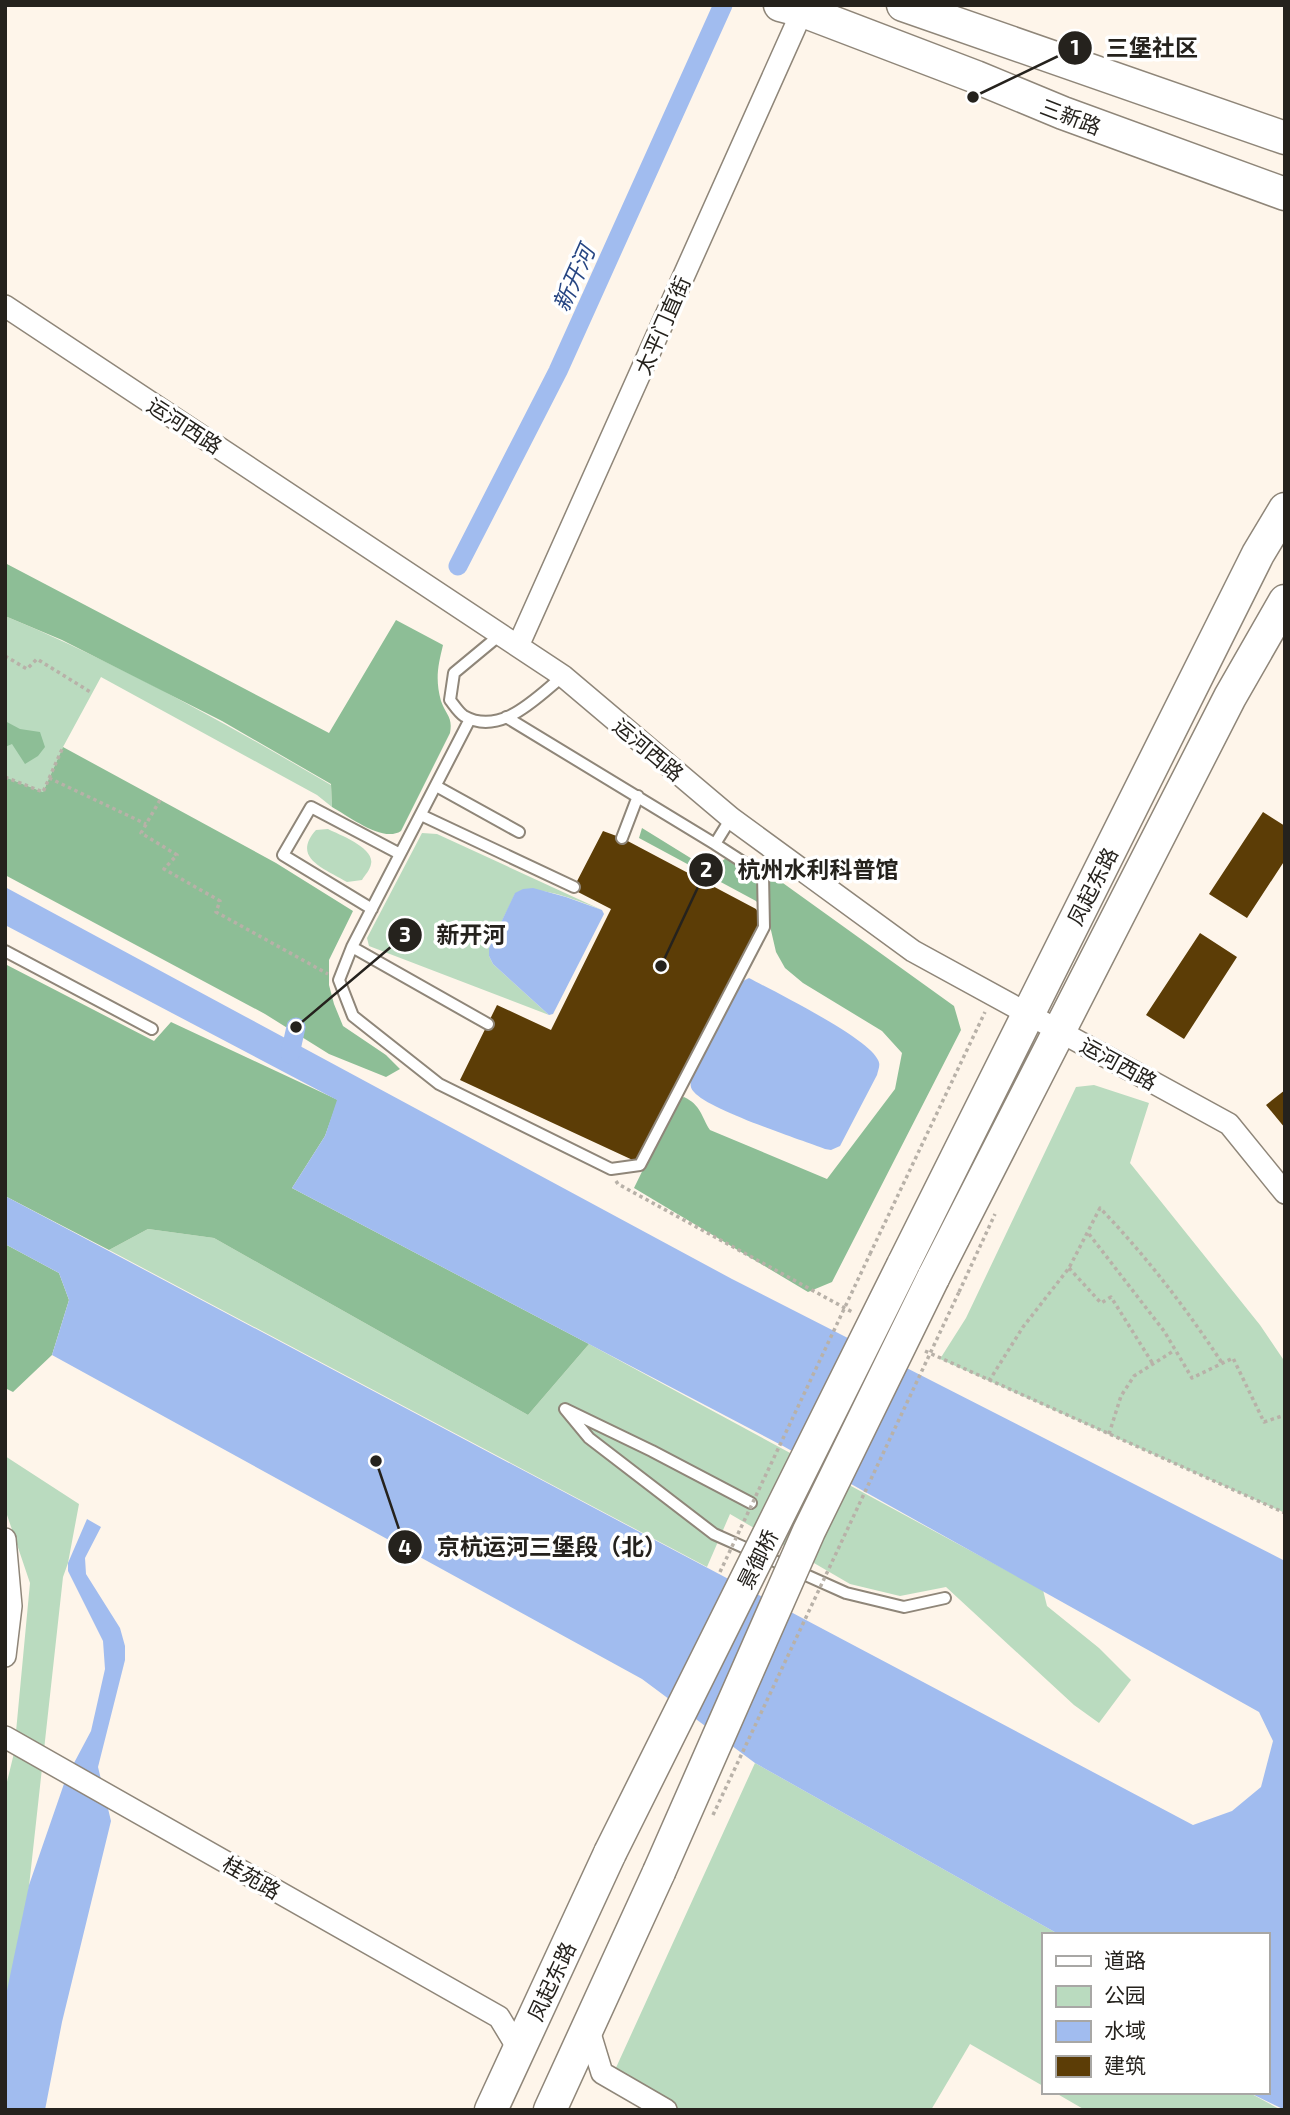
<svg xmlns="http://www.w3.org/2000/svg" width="1290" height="2115" font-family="'Exo 2','Noto Sans SC',sans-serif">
	<rect width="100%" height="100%" fill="#fef5ea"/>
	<path fill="#badbbf" d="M5,616C118,663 225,723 331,785L332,807L317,795L101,677L63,747L43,792L5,777Z
		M328,829C340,835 375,848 371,864C370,870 365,875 362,880L347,882C324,868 291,858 316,830Z
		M422,833L437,834L602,910C581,902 535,882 515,894L489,948V956L493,964L549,1015L369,946L367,938Z
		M1094,1085L1149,1103L1130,1163L1260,1325L1285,1362V1513L940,1359L966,1318L1076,1087Z
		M148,1229L214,1238L528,1415L589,1344L1043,1590L1047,1606L1099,1648L1131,1680L1099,1723L1074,1705L946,1587L900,1596L850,1584L730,1514L707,1567L109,1250Z
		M5,1456L79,1504L68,1563L63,1577L23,1941L5,2010V1790L14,1753L30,1583L5,1509Z
		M755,1763L1060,1935H1043V2086L970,2044L931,2110H657L609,2083Z
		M1054,2092H1248L1281,2110H1085Z"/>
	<path fill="#8dbe96" d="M5,563L329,733L396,620L443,645C438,666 435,679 441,701C446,715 453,717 450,733L401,831C383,843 350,817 332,807L331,784L222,721L62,640L5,616Z
		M5,721L20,729L40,732L45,747L38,756L25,764L12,744L5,747Z
		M63,747L276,863L353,911L329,960V985L334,1004L343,1026L386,1055L400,1069L386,1077L329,1054L265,1014L5,875V777L43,792Z
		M642,828L710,870L737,850L954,1006L961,1030L832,1282L808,1292L634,1188L677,1100L684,1097C701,1105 701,1116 710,1130L827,1179L895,1089L902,1053L882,1031L803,983L785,968L776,952L767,913L756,901L639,838Z
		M5,964L154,1041L171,1022L338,1100L325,1136L292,1188L589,1344L528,1415L214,1238L148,1229L109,1250L5,1196Z
		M5,1244L59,1273L69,1300L52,1355L13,1392L5,1388Z"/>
	<path fill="#a1bcef" d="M5,887L732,1279L1285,1561V2110L1248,2092H1267V1935H1060L755,1763L642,1679L52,1355L69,1300L59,1273L5,1244V1196L1193,1825L1232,1811L1261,1787L1273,1741L1259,1712L783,1446L292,1188L325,1136L337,1100L5,925Z
		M533,888L566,897L602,910L604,914L553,1014L549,1015L493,964L489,956V948L515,893L523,889Z
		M749,978C773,991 869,1038 878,1060C881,1065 878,1070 877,1075L840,1146L831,1150L825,1149C799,1139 709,1110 694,1092C689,1087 691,1083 691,1077L741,982Z
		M87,1519L101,1527L85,1558L86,1574L120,1628L125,1646V1660L98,1767L111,1821L62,2022L45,2110H5V2000L29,1885L66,1778L91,1731L105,1669L103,1641L68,1571V1563Z"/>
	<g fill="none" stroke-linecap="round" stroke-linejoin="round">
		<path stroke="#a1bcef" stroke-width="19" d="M458,566L558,371L723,5
			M290,1054L296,1027"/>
	</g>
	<path fill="#5c3d06" d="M1263,812L1285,826V860L1247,918L1209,894Z
		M603,831L622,838L756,909L761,917L759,926L637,1162L460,1080L497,1005L551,1030L611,909L578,892L574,887Z
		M1200,933L1237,957L1184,1039L1146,1015Z
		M1285,1090V1128L1266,1105Z"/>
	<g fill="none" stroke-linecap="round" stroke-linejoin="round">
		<g stroke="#8f8679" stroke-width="14">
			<path id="lane" d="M501,634L454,673L450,700C454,705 459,713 464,716C501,737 537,697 563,676
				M506,717L715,844L731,818
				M470,719L352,947L339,980L353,1016L439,1084L611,1169L640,1165L764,927L763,875L715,844
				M436,786L519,832
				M421,815L574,887
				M622,838L638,796
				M372,909L283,855L311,807L400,854
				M352,947L488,1024
				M5,951L152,1029
				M751,1503L652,1451L565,1409L589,1438L714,1534L846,1593L904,1607L945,1598"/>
		</g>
		<g stroke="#8f8679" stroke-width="24">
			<path id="street" d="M5,306L563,676L731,818L913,951L1229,1124L1285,1193
				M518,646L805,5
				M5,1539L11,1606L5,1656
				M5,1737L499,2017L519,2050
				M588,2027L602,2073L666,2110"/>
		</g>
		<g stroke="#8f8679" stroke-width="35">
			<path id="secondary" d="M780,5L803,11L976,77L1063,113L1285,194
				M903,5L1285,138
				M903,1265L1258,554L1285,509
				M933,1278L1230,697L1285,601
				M491,2110L610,1853
				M550,2110L659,1872"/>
		</g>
		<path stroke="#b8b1a8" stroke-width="3.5" stroke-dasharray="3.5 3.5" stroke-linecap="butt" d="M5,656L27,669L37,659L92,693
			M5,777L43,792L63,747
			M49,778L146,824
			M160,800L141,833L177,855L164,869L220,901L216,912L328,974
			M616,1181L618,1184L854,1313
			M1089,1234L1164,1331L1192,1378L1233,1358L1264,1422L1285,1415
			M870,1254L985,1012
			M1069,1268L1101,1303L1111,1297L1153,1364
			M959,1292L995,1214
			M925,1351L1285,1513
			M989,1381L1023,1327L1069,1268L1100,1208C1146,1256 1186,1308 1222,1363
			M1109,1434L1121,1396L1134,1376L1175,1350"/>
		<use href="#lane" stroke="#fff" stroke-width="10"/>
		<use href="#street" stroke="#fff" stroke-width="21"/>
		<use href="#secondary" stroke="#fff" stroke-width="32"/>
		<g stroke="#8f8679" stroke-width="35" stroke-linecap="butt">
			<path id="secondary-bridge" d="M610,1853L903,1265
				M659,1872L809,1531L933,1278"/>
		</g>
		<path stroke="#b8b1a8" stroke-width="3.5" stroke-dasharray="3.5 3.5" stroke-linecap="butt" d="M720,1572L870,1254
			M713,1815L959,1292"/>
		<use href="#secondary-bridge" stroke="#fff" stroke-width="32"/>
	</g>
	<g text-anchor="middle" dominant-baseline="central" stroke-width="7" stroke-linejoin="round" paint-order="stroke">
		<g font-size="21" fill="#25221d" stroke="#fff">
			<text transform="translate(1071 116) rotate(21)">三新路</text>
			<text transform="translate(662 325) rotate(-66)">太平门直街</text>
			<text transform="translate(185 425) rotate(33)">运河西路</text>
			<text transform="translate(649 749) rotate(40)">运河西路</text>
			<text transform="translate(1092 886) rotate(-63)">凤起东路</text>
			<text transform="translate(1119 1063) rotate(29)">运河西路</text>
			<text transform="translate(757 1559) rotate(-63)">景御桥</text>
			<text transform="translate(252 1877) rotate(30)">桂苑路</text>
			<text transform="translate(551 1981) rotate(-65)">凤起东路</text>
		</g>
		<g font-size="23" font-style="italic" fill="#274683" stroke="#fff">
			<text transform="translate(573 278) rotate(-66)">新开河</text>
		</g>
	</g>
	<path fill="none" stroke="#25221d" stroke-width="2.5" d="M973 97L1075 48M661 966L706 870M296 1027L405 935M376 1461L405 1547"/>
	<g fill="#25221d" stroke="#fff" stroke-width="2.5">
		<circle cx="973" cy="97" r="7"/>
		<circle cx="661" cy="966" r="7"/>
		<circle cx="296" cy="1027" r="7"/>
		<circle cx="376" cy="1461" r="7"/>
		<circle cx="1075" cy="48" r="18"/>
		<circle cx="706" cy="870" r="18"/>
		<circle cx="405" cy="935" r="18"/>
		<circle cx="405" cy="1547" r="18"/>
	</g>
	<g font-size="21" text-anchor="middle" font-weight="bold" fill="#fff">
		<text x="1075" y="55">1</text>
		<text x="706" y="877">2</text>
		<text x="405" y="942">3</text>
		<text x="405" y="1555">4</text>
	</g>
	<g font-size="23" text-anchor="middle" font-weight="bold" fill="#25221d" stroke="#fff" stroke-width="7" stroke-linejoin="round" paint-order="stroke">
		<text x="1152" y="56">三堡社区</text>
		<text x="818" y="878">杭州水利科普馆</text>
		<text x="471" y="943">新开河</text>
		<text x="552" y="1555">京杭运河三堡段（北）</text>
	</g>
	<rect width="1290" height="2115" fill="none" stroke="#25221d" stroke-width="14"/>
	<rect x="1042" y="1933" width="228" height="161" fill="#ffffff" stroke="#a8a7a5" stroke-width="2"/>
	<rect x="1056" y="1956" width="35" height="10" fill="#ffffff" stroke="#a8a7a5" stroke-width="2"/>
	<text x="1104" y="1968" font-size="21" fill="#25221d">道路</text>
	<rect x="1056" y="1986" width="35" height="21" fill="#badbbf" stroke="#a8a7a5" stroke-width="2"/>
	<text x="1104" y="2003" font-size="21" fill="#25221d">公园</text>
	<rect x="1056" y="2021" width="35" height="21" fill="#a1bcef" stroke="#a8a7a5" stroke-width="2"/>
	<text x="1104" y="2038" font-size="21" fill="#25221d">水域</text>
	<rect x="1056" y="2056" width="35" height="21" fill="#5c3d06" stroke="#a8a7a5" stroke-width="2"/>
	<text x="1104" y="2073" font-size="21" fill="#25221d">建筑</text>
</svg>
